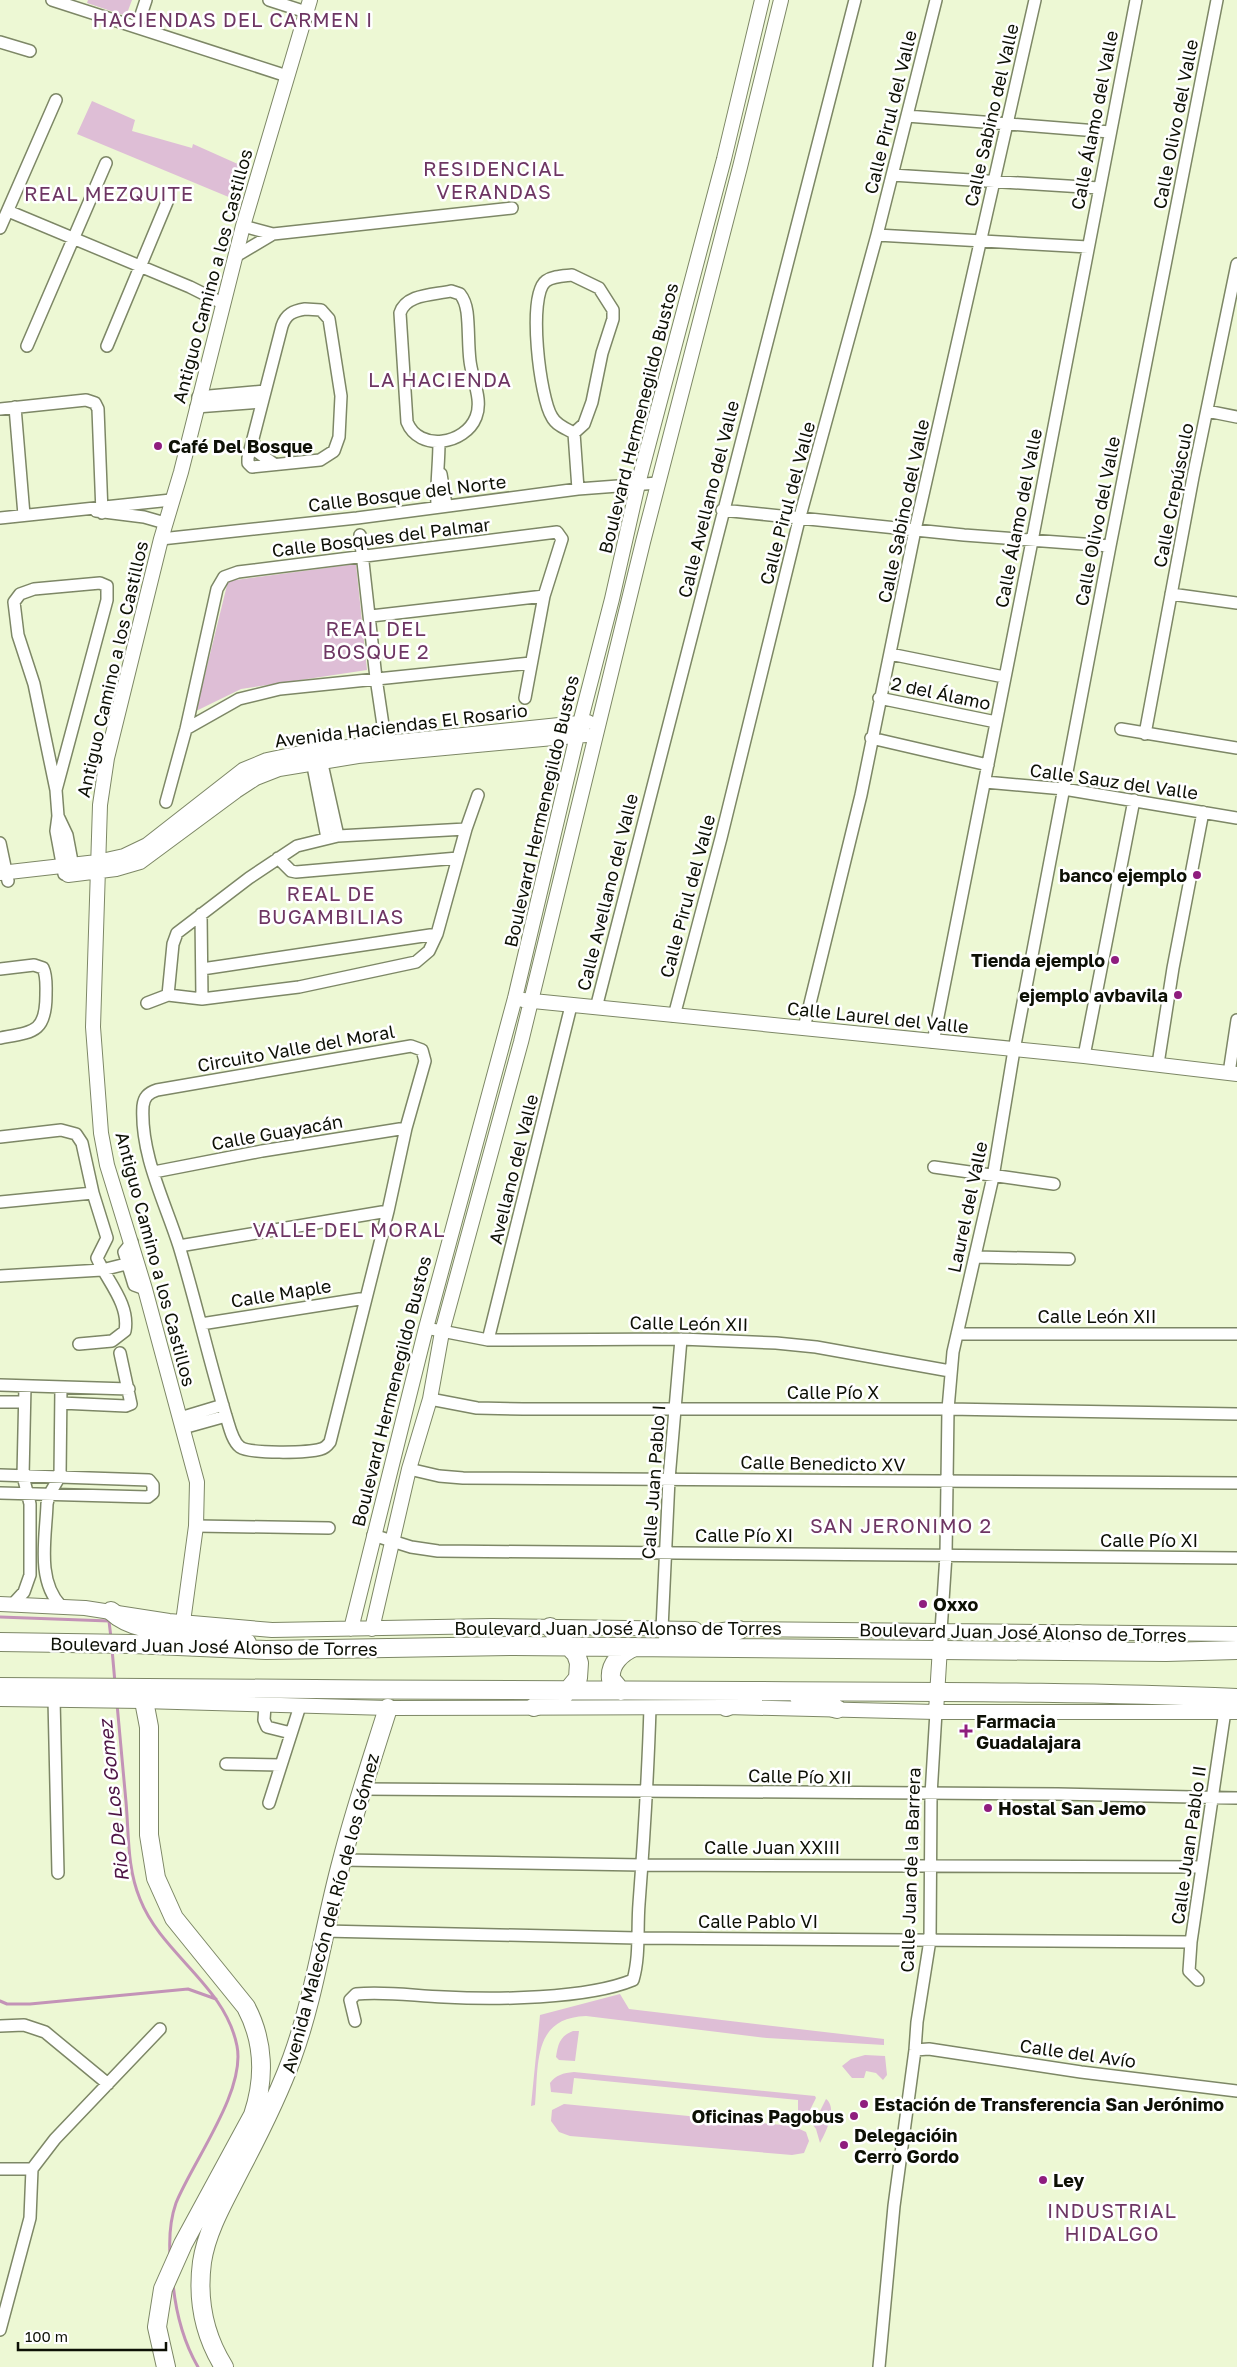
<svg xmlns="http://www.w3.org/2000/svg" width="1237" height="2367" font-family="'Golos Text',sans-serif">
	<rect width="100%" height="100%" fill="#edf8d4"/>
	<path fill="#debed6" d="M88,0H132L126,16L87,3Z
		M92,101L135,120L132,131L192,148L193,144L240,165L231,198L77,134Z
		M356,564L367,670L241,689L196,711L228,581Z
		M620,1994L629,2009L884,2039V2045L767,2038L586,2016C532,2018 539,2064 535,2105L531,2106L540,2015Z
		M573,2031H579L575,2061L559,2060L556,2057C558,2044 560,2036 573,2031Z
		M865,2055L885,2056L887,2075L883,2080L876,2073L866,2071L864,2078H852L842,2066L851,2059Z
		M574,2072L815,2096L816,2098L809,2112L798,2116V2100L574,2078L572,2094L551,2092L550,2083C556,2075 563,2073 574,2072Z
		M826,2099C838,2108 826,2132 820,2143L816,2129L810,2121L818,2115Z
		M564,2104L793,2126L806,2132L809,2141L804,2153L792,2155L570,2136L559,2132L551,2121L552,2110Z"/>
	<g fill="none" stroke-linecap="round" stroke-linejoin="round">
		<path stroke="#c393b7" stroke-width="3" d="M0,1617L109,1621L111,1638
			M112,1649L115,1683
			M117,1704C120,1737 123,1770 126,1802C129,1835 127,1868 140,1899C162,1955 225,1985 237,2046C246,2091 193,2161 176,2203C170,2220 169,2237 170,2255
			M0,2001L7,2004H30L188,1989L216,1999
			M173,2284C176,2313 183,2341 198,2367"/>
		<g stroke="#7d8766" stroke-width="14">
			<path id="minor" d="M52,0L287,76
				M269,0L306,12
				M137,27L146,0
				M0,42L30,51
				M907,116L1110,132
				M892,175L1099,188
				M8,211L190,287L224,304
				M243,226L273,234L512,208
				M0,228L56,100
				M877,235L1088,247
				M236,256L273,234
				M572,275L599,288L613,310V319L602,353L592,402L584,424L574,433C566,429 556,425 552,417C540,399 527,295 546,281C553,276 563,276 572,275Z
				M451,291L460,294C464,299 466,305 467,312C469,328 468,345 470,361C472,379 483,400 476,417C465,445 419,452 407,422L400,313C406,294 433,295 451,291Z
				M305,309L321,310L329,319L341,396L339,437L334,451L320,460L252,467L248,463V458L282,326C286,314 293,311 305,309Z
				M27,346L106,163
				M107,346L170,195
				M198,397L265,391
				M15,407L24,515
				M196,407L261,402
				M0,409L86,400L95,403L98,409L102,513
				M1207,411L1237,417
				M574,433L578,489
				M253,440L256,451L274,464
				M441,474L446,505
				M437,506C436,484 439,464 439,442
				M722,510L964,535L1110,546
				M96,511L144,517L165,523
				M0,518L171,500
				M360,535L376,678L387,752
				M161,539L357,518L578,489L658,483
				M1171,594L1237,603
				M371,616L544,596
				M890,654L1004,677
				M879,698L996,722
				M186,729L239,699L280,689L531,663
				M1121,729L1237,748
				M1145,734L1193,477L1237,264
				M871,738L988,765
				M320,755L338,836
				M311,756L327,838
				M985,782L1064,789L1237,818
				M56,790L107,600V586L100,583L34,589L20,594L14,602L18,635L34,684L56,790L58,816L56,831L64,874
				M166,802L186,729L217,589L224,577L238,572L557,532L562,539L544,596L525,698
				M58,816L67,835L74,872
				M466,829L437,934L429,951L416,962L299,987L202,999L168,995L173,944L177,933L249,878L297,846L338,836Z
				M466,829L478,795
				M0,843L8,881
				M278,858L291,871L296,872L458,858
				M201,914L202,999
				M0,969L34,965L43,968C47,976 46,986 46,995C46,1033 33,1032 0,1038
				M202,969L437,934
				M147,1003L168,995
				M596,1008L855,0
				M674,1016L721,838L799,520L877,235L936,0
				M804,1028L861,795L915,530L1035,0
				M933,1042L1032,541L1136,0
				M411,1046L422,1050L425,1061L406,1128L388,1211L330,1442C327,1446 325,1448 321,1449C308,1453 250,1454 240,1447C232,1441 229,1425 226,1416C209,1360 196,1302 179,1246C165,1202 140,1154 143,1106C144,1097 148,1093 157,1090Z
				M1084,1056L1134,800
				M1158,1064L1173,968L1203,812
				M1229,1073L1237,1020
				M0,1137L61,1130L76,1134L82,1143L93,1193L107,1238L97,1258C107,1281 130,1304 125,1331L112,1341L79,1344
				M934,1167L1054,1184
				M154,1172L262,1151L406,1128
				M0,1202L93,1193
				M132,1242L124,1252L134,1285L145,1289
				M179,1246L388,1211
				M976,1257L1069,1259
				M0,1276L102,1270L126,1264
				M201,1324L366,1298
				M426,1328L488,1340L681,1339L776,1343L816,1347L950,1371
				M957,1334H1237
				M488,1340L571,1006
				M0,1385L129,1389
				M61,1387L60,1476L49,1495L47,1504C46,1537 36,1580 61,1606
				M430,1399L477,1408L523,1409H948L1237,1414
				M0,1402H24
				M61,1403L126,1406L131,1404L120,1353
				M180,1418L223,1405
				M183,1428L226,1416
				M409,1469L439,1476L463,1478L1237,1483
				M0,1475L149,1480L153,1485V1493L148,1497L0,1493
				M196,1526L329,1528
				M373,1535L411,1547L438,1551L1237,1558
				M13,1604L24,1592L30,1575V1504L23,1476L25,1386
				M662,1629L669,1479L681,1339
				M941,1631L946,1555L948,1409L953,1352L993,1177L1014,1050L1110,546L1217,0
				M54,1699L58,1873
				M265,1705L264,1720L267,1727L291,1733
				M226,1764L281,1765
				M362,1789L1058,1794L1237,1798
				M269,1803L300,1706
				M342,1860L642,1865L1201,1867
				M324,1931L637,1938L1191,1942
				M1198,1980L1189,1971L1191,1942L1225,1711
				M355,2021L350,2000L356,1994C385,1991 415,1996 444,1997C494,2000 587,1999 633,1980C640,1956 637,1929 639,1904C644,1838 648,1773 650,1708
				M0,2026L24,2025L45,2032L108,2084
				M915,2050L929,2049L1081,2072L1237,2091
				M0,2169H32
				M32,2169L55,2139L160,2029
				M0,2330L30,2218L32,2169
				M879,2367L894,2206L915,2050L917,2022L930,1940L931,1795L936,1712"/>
		</g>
		<g stroke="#7d8766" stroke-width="16">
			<path id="tertiary" d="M0,873L97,862L124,856L147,845L243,770L267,760L310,751L588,722
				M68,875L116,869L140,862L236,791L256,778L279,769L358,756L586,735
				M523,1000L1084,1056L1237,1074
				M0,1604L85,1608L169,1621L272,1630L492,1626L695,1629
				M183,1622L196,1526L197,1482L145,1289L107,1165L101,1133L93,1027L100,805L107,758L161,539L181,472L243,226L310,0
				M351,1629L426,1328L515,998L580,723L612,599L638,484L724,159L762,0
				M372,1629L409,1469L430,1399L442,1332L521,1042L643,542L740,167L781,0
				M729,1629L1237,1634
				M0,1699L142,1701L388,1708L726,1707L936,1712H1237
				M936,1712L941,1631"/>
		</g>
		<g stroke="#7d8766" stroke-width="20">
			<path id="primary" d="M111,1611C142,1641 206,1627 247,1643
				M1078,1634L1117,1645
				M668,1639L739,1630
				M0,1642L133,1644L266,1650L514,1646L1166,1652L1237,1650
				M0,1687C249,1689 497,1690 746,1691C910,1692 1073,1691 1237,1698
				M621,1691L611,1679C609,1664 622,1652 635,1647
				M799,1697L837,1709
				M144,1701L149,1727V1835L156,1878L174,1918L246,2007C264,2041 265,2079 253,2115L183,2244L163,2289L157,2327L166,2367
				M534,1707L564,1695L578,1678L579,1663L576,1654L550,1627
				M726,1707L756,1694
				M224,2367C204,2335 197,2300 202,2262C207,2229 226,2198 241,2168C260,2132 278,2096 292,2058C315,1995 324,1926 342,1860C355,1809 372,1759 388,1708"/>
		</g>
		<use href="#minor" stroke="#fff" stroke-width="11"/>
		<use href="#tertiary" stroke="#fff" stroke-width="14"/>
		<use href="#primary" stroke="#fff" stroke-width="18"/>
	</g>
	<g fill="#8f1d7e" stroke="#fff" stroke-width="2">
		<circle cx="158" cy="446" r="5"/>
		<circle cx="1197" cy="875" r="5"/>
		<circle cx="1115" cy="960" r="5"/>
		<circle cx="1178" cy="995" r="5"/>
		<circle cx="923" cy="1604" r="5"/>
		<path d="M963.5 1723.5h5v5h5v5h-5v5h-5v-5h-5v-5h5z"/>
		<circle cx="988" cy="1808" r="5"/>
		<circle cx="864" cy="2104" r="5"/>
		<circle cx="854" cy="2116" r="5"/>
		<circle cx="844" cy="2145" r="5"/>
		<circle cx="1043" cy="2180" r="5"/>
	</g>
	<g text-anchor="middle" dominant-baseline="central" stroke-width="5" stroke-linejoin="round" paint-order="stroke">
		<g font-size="18" fill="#0d1005" stroke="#fff">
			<text transform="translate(890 112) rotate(-76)">Calle Pirul del Valle</text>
			<text transform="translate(991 115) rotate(-77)">Calle Sabino del Valle</text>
			<text transform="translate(1094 120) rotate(-79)">Calle Álamo del Valle</text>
			<text transform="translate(1175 124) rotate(-79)">Calle Olivo del Valle</text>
			<text transform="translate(212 276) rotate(-75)">Antiguo Camino a los Castillos</text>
			<text transform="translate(638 418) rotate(-76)">Boulevard Hermenegildo Bustos</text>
			<text transform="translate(407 493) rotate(-7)">Calle Bosque del Norte</text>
			<text transform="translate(1173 495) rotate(-79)">Calle Crepúsculo</text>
			<text transform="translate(708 499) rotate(-76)">Calle Avellano del Valle</text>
			<text transform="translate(787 503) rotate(-75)">Calle Pirul del Valle</text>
			<text transform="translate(903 511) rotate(-78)">Calle Sabino del Valle</text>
			<text transform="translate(1018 518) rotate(-79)">Calle Álamo del Valle</text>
			<text transform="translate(1097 521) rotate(-79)">Calle Olivo del Valle</text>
			<text transform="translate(381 537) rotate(-7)">Calle Bosques del Palmar</text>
			<text transform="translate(112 669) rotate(-77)">Antiguo Camino a los Castillos</text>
			<text transform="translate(941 693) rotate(12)">2 del Álamo</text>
			<text transform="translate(401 725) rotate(-7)">Avenida Haciendas El Rosario</text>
			<text transform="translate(1114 781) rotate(8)">Calle Sauz del Valle</text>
			<text transform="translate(541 811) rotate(-77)">Boulevard Hermenegildo Bustos</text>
			<text transform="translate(607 892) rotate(-76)">Calle Avellano del Valle</text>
			<text transform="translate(687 896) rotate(-75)">Calle Pirul del Valle</text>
			<text transform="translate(878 1017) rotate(6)">Calle Laurel del Valle</text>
			<text transform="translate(296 1048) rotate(-10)">Circuito Valle del Moral</text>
			<text transform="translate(277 1132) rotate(-10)">Calle Guayacán</text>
			<text transform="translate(513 1169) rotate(-76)">Avellano del Valle</text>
			<text transform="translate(967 1207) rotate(-78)">Laurel del Valle</text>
			<text transform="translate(156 1259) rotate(75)">Antiguo Camino a los Castillos</text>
			<text transform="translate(281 1293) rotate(-9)">Calle Maple</text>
			<text x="1097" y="1316">Calle León XII</text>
			<text transform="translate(689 1323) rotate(1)">Calle León XII</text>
			<text transform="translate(391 1391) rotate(-76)">Boulevard Hermenegildo Bustos</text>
			<text x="833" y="1392">Calle Pío X</text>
			<text transform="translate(823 1463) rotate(1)">Calle Benedicto XV</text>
			<text transform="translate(653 1482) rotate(-86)">Calle Juan Pablo I</text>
			<text x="744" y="1535">Calle Pío XI</text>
			<text x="1149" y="1540">Calle Pío XI</text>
			<text x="618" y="1628">Boulevard Juan José Alonso de Torres</text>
			<text transform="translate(1023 1632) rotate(1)">Boulevard Juan José Alonso de Torres</text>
			<text transform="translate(214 1646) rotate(1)">Boulevard Juan José Alonso de Torres</text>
			<text transform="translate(800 1776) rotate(1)">Calle Pío XII</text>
			<text transform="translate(1188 1845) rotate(-82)">Calle Juan Pablo II</text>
			<text x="772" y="1847">Calle Juan XXIII</text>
			<text transform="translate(910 1870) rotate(-88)">Calle Juan de la Barrera</text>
			<text transform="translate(330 1913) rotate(-75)">Avenida Malecón del Río de los Gómez</text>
			<text x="758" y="1921">Calle Pablo VI</text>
			<text transform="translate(1078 2053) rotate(8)">Calle del Avío</text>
		</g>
		<g font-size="18" font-weight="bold" fill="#0d1005" stroke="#fff" text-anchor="start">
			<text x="168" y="446">Café Del Bosque</text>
			<text x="1187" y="875" text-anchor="end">banco ejemplo</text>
			<text x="1105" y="960" text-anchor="end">Tienda ejemplo</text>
			<text x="1168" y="995" text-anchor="end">ejemplo avbavila</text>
			<text x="933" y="1604">Oxxo</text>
			<text x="976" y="1721">Farmacia<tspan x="976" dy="21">Guadalajara</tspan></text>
			<text x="998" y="1808">Hostal San Jemo</text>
			<text x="874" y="2104">Estación de Transferencia San Jerónimo</text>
			<text x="844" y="2116" text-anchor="end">Oficinas Pagobus</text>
			<text x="854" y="2135">Delegacióin<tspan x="854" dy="21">Cerro Gordo</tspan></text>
			<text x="1053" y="2180">Ley</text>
		</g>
		<g font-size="19" font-style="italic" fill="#4d1444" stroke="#fff">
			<text transform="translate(113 1801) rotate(-96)">Rio De Los Gomez</text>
		</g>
		<g font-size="20" letter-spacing="1" fill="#6e3663" stroke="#fff">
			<text x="233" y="19">HACIENDAS DEL CARMEN I</text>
			<text x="494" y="168">RESIDENCIAL<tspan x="494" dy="23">VERANDAS</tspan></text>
			<text x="109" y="193">REAL MEZQUITE</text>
			<text x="440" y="379">LA HACIENDA</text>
			<text x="376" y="628">REAL DEL<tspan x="376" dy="23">BOSQUE 2</tspan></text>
			<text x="331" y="893">REAL DE<tspan x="331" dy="23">BUGAMBILIAS</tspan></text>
			<text x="349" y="1229">VALLE DEL MORAL</text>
			<text x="901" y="1525">SAN JERONIMO 2</text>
			<text x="1112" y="2210">INDUSTRIAL<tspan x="1112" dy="23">HIDALGO</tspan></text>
		</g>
	</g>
	<path d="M18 2342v8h148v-8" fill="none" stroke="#0d1005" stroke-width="2.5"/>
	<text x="25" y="2342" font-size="15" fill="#0d1005" stroke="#ffffff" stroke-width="4" paint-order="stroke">100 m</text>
</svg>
